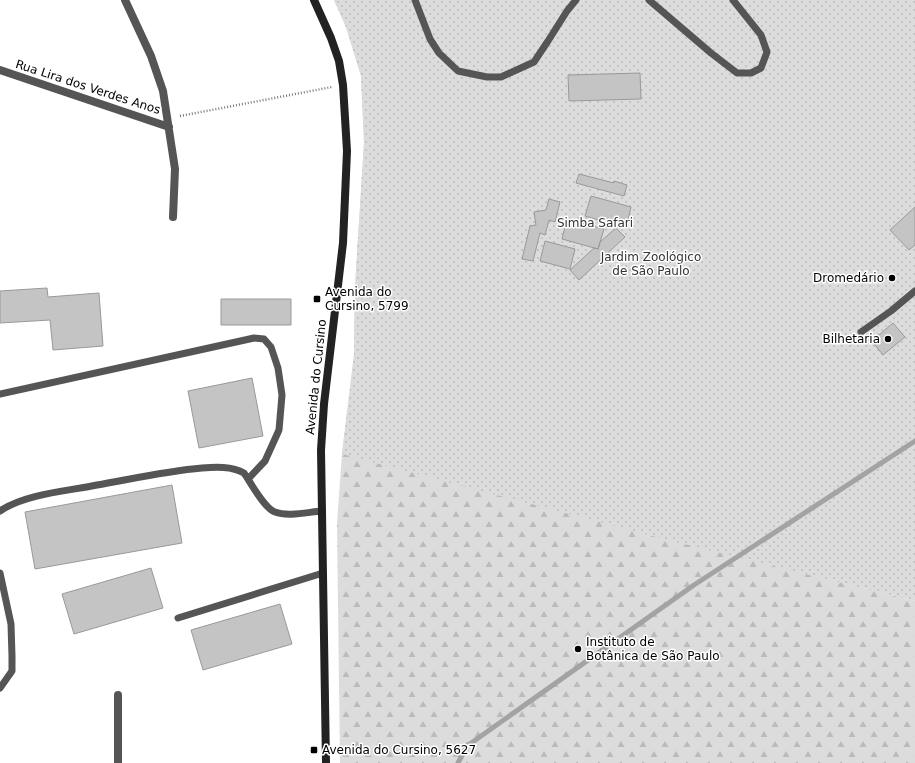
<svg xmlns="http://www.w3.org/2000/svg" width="915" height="763" font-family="'DejaVu Sans',sans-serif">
	<defs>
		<pattern id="forest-firs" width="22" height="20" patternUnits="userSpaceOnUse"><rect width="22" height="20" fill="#dcdcdc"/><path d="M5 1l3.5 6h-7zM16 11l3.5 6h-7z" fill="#bbb"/></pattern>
		<pattern id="park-dots" width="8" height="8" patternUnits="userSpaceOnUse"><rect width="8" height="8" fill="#dcdcdc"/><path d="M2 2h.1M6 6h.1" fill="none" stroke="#bbb" stroke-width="1.8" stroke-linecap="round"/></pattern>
	</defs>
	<rect width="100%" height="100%" fill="#fff"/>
	<path fill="url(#forest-firs)" d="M334,0H915L660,537L915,601V763H340L337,524L342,453L354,355L355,287L364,142L361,76L346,27Z"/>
	<path fill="url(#park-dots)" d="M334,0H915V601L660,538L342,454L354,355L355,287L364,142L361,76L346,27Z"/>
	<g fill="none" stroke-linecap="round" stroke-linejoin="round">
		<path stroke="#a3a3a3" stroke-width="5" d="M458,763L467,746L694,585L915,441"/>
	</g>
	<path fill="#c4c4c4" stroke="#999" d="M640,73L641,99L569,101L568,75Z
		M579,174L614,183V181L627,185L624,196L576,183Z
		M591,196L631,207L626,228L585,216Z
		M549,199L560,202L555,222L549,220L545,235L540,233L533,261L522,259L530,226L536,225L534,212L546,210Z
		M915,207V245L909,250L890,230Z
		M567,219L604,229L598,249L562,239Z
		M616,228L625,237L579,280L570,270L594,248L598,249L600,242Z
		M545,241L575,249L570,269L540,261Z
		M47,288L48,297L99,293L103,346L53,350L50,320L0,323V291Z
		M221,299H291V325H221Z
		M893,323L905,337L883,355L872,341Z
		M252,378L263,436L199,448L188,391Z
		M172,485L182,543L35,569L25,512Z
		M151,568L163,608L74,634L62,594Z
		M280,604L292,644L203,670L191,630Z"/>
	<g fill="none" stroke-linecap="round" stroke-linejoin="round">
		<path stroke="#777" stroke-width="2.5" stroke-dasharray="1 2" stroke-linecap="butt" d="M180,116L332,87"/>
		<path stroke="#555" stroke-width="7" d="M415,0L430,39L439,53L458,71L487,77H501L534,62L548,41L567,11L576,0
			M649,0L711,53L737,73H751L761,68L767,52L761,35L733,0
			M861,332L891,311L915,291
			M0,394L254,338L264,339L271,347L278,368L282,395L279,430L265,461L248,479
			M0,511C25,494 67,491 97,485C131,479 167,471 202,468C215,467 232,466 244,473C251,483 264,508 275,512C288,517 308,512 322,511
			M0,573L11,624L12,656V671L0,688
			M178,618L323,573"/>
		<path stroke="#555" stroke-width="8" d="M125,0L151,56L163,91L175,169L173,217
			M0,70L169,127
			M118,763V695"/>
		<path stroke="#222" stroke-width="8" d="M314,0L331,38L339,61L343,85L347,151L343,243L324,404L321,450L326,763"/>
	</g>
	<g fill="#000" stroke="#fff" stroke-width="1.5">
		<circle cx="892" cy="278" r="4"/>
		<rect x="313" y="295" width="8" height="8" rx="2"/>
		<circle cx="888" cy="339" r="4"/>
		<circle cx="578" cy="649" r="4"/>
		<rect x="310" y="746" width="8" height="8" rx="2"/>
	</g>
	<g text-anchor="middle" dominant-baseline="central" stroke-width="3" stroke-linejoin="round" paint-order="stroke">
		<g font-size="12" fill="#000" stroke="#fff">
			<text transform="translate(88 87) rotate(18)">Rua Lira dos Verdes Anos</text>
			<text transform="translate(316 377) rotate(-84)">Avenida do Cursino</text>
		</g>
		<g font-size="12" fill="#333" stroke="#fff">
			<text x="595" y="223">Simba Safari</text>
			<text x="651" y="257">Jardim Zoológico<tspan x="651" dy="14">de São Paulo</tspan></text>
		</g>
		<g font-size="12" fill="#000" stroke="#fff" text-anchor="start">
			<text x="884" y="278" text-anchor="end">Dromedário</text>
			<text x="325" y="292">Avenida do<tspan x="325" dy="14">Cursino, 5799</tspan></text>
			<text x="880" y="339" text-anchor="end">Bilhetaria</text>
			<text x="586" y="642">Instituto de<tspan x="586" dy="14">Botânica de São Paulo</tspan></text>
			<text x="322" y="750">Avenida do Cursino, 5627</text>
		</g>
	</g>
</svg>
